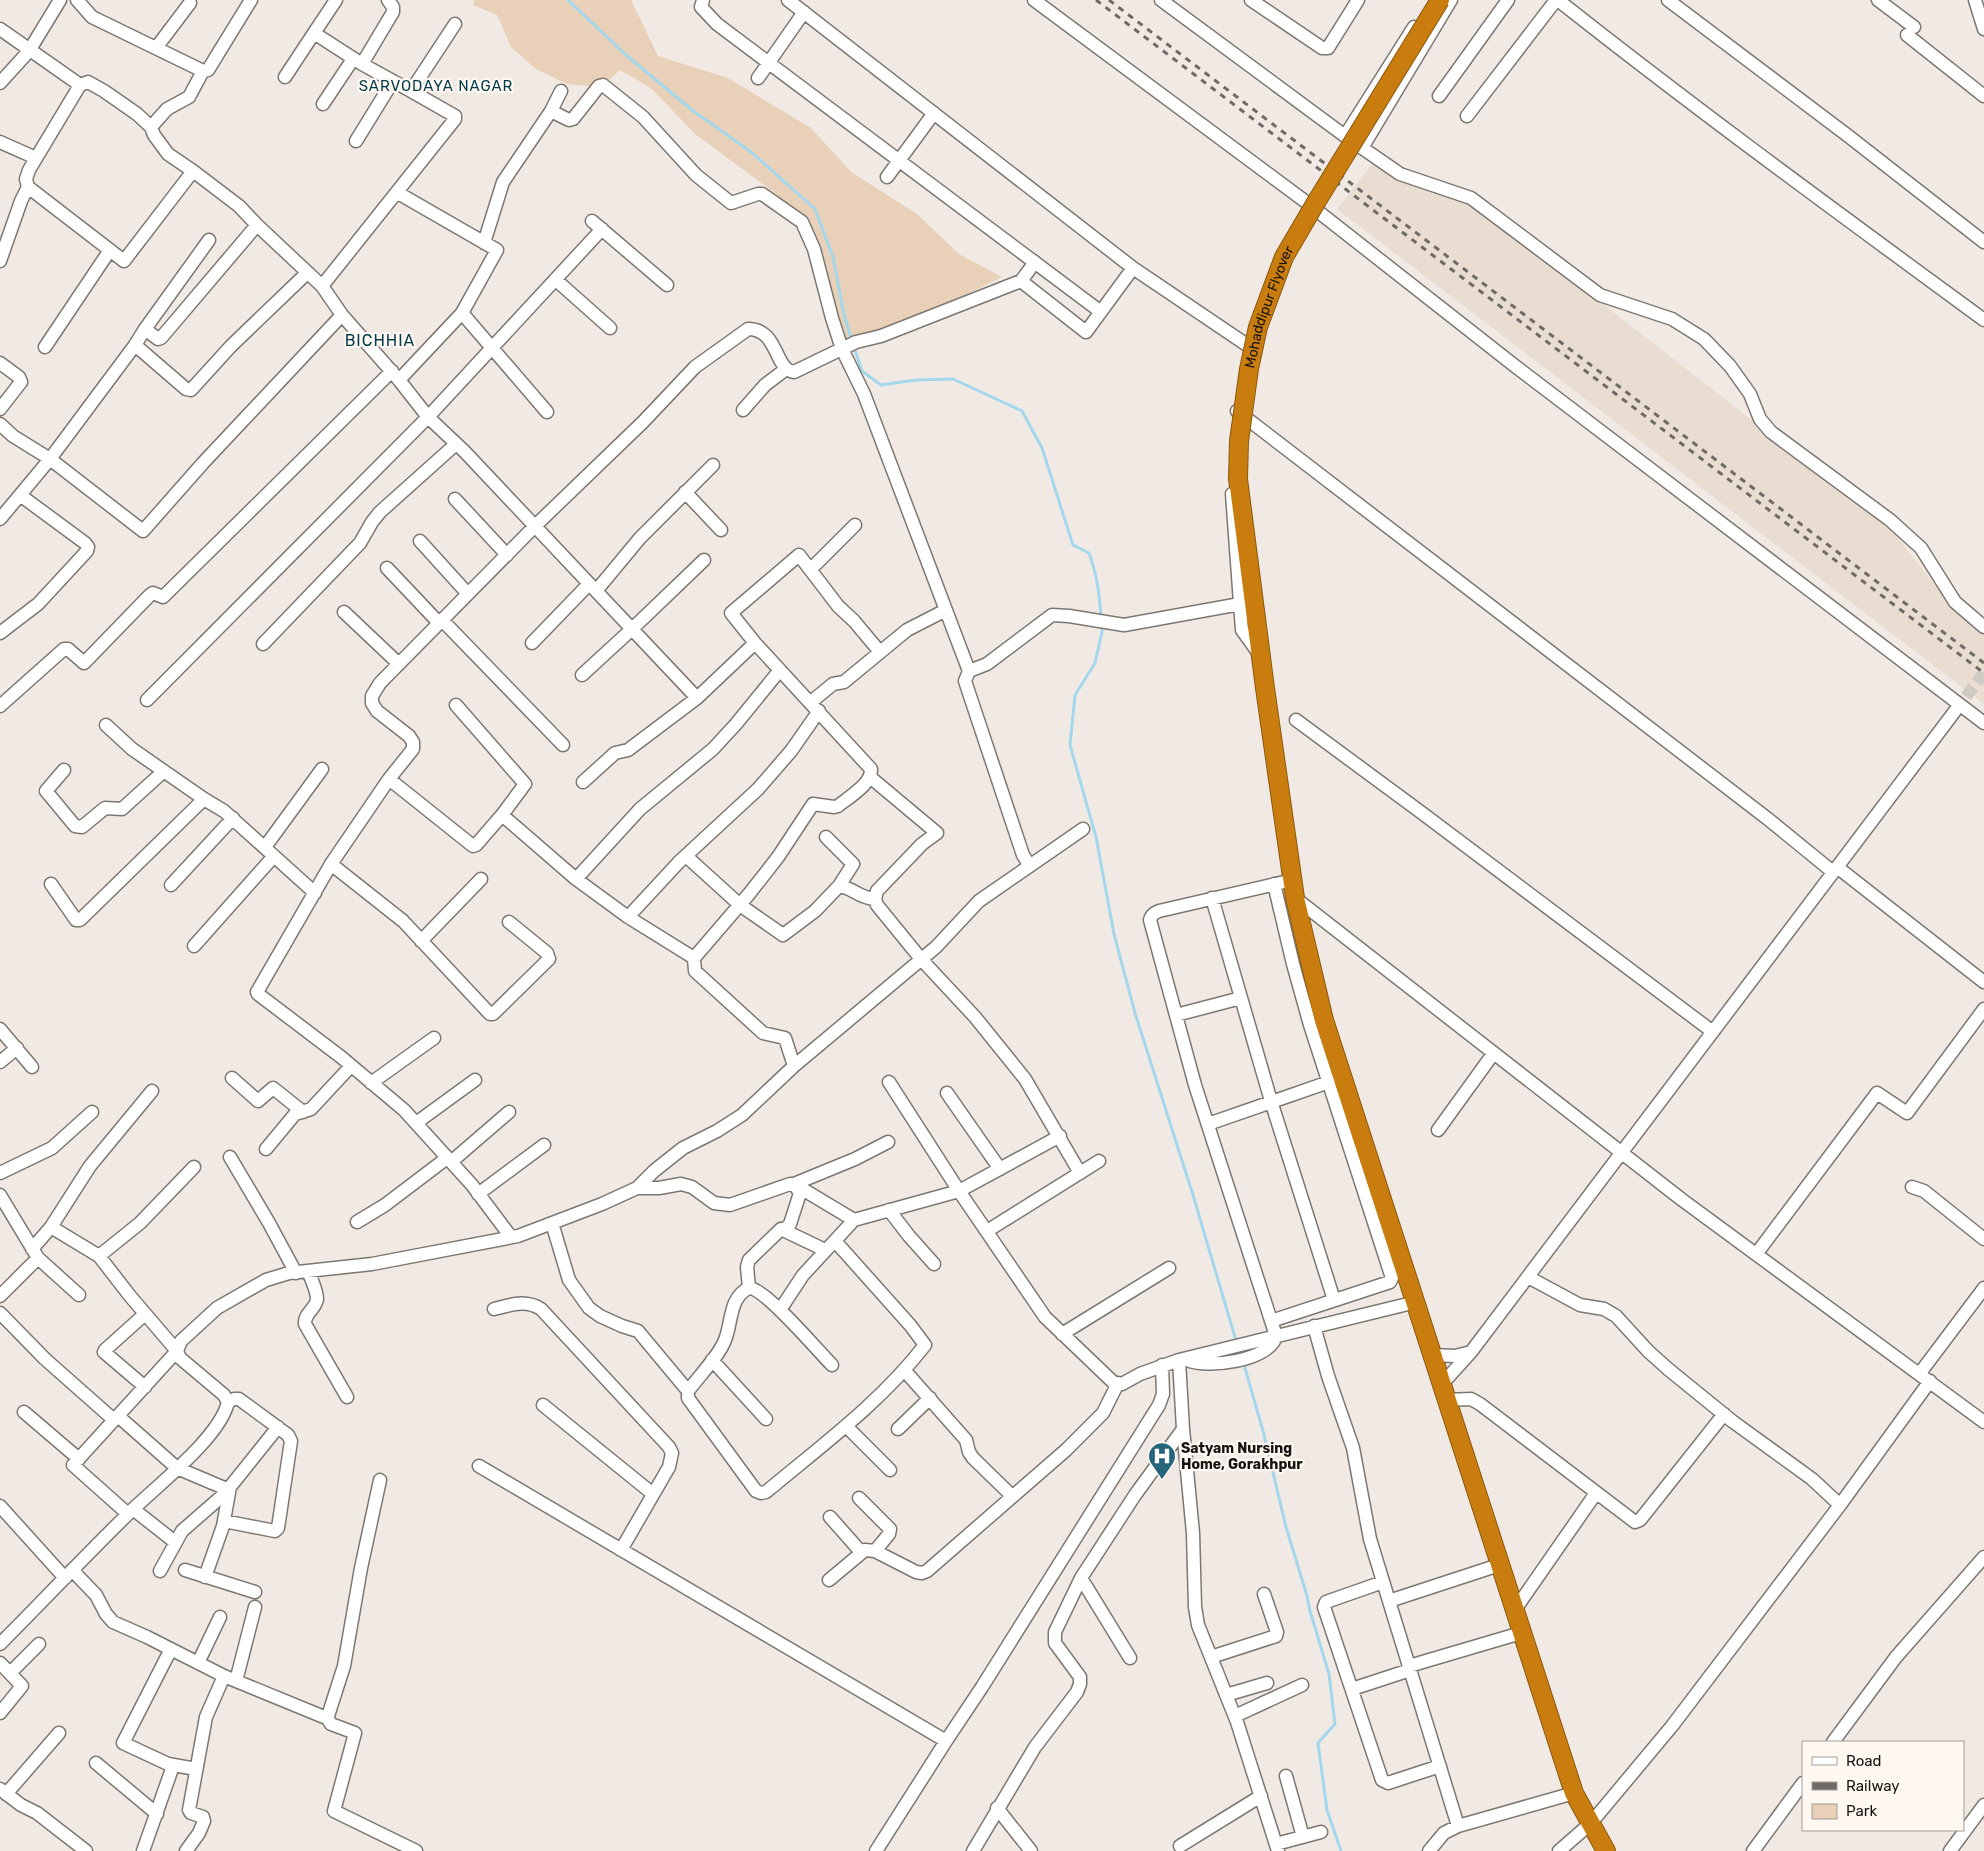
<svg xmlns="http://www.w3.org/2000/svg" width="1984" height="1851" font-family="Rubik,sans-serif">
	<rect width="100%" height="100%" fill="#f1eae4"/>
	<path fill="#e9ddd1" d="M1372,164L1402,181L1472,202L1889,527L1951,605L1984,630V704L1337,209Z"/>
	<path fill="#e8d0b9" d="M474,0H631L658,56L728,78L811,128L851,172L917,214L959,254L1002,277L928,313L846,342L828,290L811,227L775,193L695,134L652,89L620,70L601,87L567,84L536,69L511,47L497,15L473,5Z"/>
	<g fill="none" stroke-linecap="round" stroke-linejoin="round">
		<path stroke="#a4d7eb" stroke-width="3" d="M568,0L626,55L692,110L751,152L815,209L833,257L844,315L852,341
			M854,347L862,371L881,385L916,380L953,379L1022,411L1042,448L1073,545L1089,553C1097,574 1100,597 1101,619
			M1102,625V632L1095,663L1075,695L1070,745L1096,837L1114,934L1135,1013L1193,1195L1237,1344
			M1243,1361L1263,1431L1286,1527L1307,1596L1310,1611L1329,1674L1335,1724L1318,1743L1327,1810L1341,1851"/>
		<path stroke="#d0cac4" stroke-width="12" stroke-dasharray="12 6" stroke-linecap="butt" d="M1955,711L1984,673"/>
		<g stroke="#7d7772" stroke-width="15">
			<path id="minor" d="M77,0L92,17L203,71L189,97L167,109L151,127
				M703,0L701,7L717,24L1101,312
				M788,0L1133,268
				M1034,0L1306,202L1515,366L1984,723
				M1161,0L1345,136L1414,27
				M1251,0L1322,48H1328L1358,0
				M1558,0C1697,110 1841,215 1984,320
				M1668,0L1847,135L1984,242
				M1878,0L1914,27
				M1975,0L1984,29
				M0,29L80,85L88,82L104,91L137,114L151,127L154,135L168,154L193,171L239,206L257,225L322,286L342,315L399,380L428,417L464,451L697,698
				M314,33L336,0
				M1907,35L1984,96
				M156,48L190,3
				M362,64L393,12V7L388,0
				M203,71L208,70L251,0
				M285,77L314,33L362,64L411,91
				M758,78L804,12
				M0,83L29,51L60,0
				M1439,96L1508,0
				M323,104L353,59
				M551,111L569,120L573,119L599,86L603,85L643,117L696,175L731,203L758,194H762L802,222L814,249L832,318L842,349L864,394L969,671L987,664L1052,615L1069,616L1124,625L1240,604
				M1467,116L1556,0
				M1345,136L1400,174L1471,198L1600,295L1672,319L1704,339L1730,366L1750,394L1760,419L1771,432L1890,520L1921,548L1955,602L1984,627
				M356,141L393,81
				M0,142L36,158
				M1362,148L1451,0
				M887,177L934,113
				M28,187L124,261L193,171
				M398,193L497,250L462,313L547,412
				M592,221L667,285
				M484,243L503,182L551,111L561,91
				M0,261L21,201L28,187L26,179L29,170L80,85
				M556,280L610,328
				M1021,281L1035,262
				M322,286L455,119V116L411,91L455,24
				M145,329L209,240
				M135,345L186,389L191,390L231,346L307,273
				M45,347L110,250
				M0,363L19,377L21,382L0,409
				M399,380L462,313
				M743,410L765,385L786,369
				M1237,411L1768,819L1833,872
				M0,424L13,436L50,459L143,531L203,463L342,315
				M685,492L721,530
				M1232,494L1242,630L1260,655
				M455,499L507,555
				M0,519L50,459L135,345L145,329L158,339L161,338L257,225
				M420,541L468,594
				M387,568L439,623
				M811,569L855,525
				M596,591L640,538L713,465
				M344,612L399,664
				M442,620L563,745
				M0,633L38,604L87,551L88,547L85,543L20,495
				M532,643L589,584
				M263,644L360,543L372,522L380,512L456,444
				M969,671L965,681L1023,855L1030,866
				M582,675L632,629L704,560
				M147,700L428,417L602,229
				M811,702L833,684L844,682L907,630L946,610
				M456,705L525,784L502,815
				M0,706L64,649H68L84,663L150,595L153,593L163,597L392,371
				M1296,720L1422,813L1713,1032
				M106,725L132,749L204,799L224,811L315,893
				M64,770L46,791L75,826L82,827L105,808L122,809L164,771
				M870,777L937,833L922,844L877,891L875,899L877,905L921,959L975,1017L1025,1079L1080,1173
				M389,779L473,846L476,845L502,815L576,879L628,917L694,958
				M583,782L615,753L628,750L697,698L755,643
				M826,837L853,864L839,886
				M265,847L322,769
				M686,856L740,905L783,935L815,911L839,886C852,887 858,898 875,899
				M331,864L403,921L490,1014H493L549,959L547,953L509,922
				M1837,867L1984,982
				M576,879L640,809L713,749L736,724L780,670
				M51,884L76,920H80L204,799
				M171,885L233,818
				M1212,898L1271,1101L1334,1300
				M1295,898L1681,1199L1984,1422
				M628,917L679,862L758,789L791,751L819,711
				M421,941L481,879
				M194,946L274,856
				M1176,1015L1241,998
				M0,1029L32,1067
				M0,1062L17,1048
				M794,1066L785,1038L763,1033L695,971L694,958L749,894L778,857L813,804L834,807L838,806C849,797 872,784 871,769L755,643L731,613L799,555L838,606L854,621L880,652
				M232,1078L258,1101L273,1088L303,1112
				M889,1082L959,1191L1060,1136
				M371,1083L434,1038
				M947,1093L1000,1169
				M416,1123L475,1080
				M1208,1124L1329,1082
				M1438,1130L1493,1054
				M266,1149L295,1114L311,1109L351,1066
				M230,1157L269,1223L296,1273
				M451,1162L509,1112
				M0,1173L52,1148L92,1112
				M1912,1187L1924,1191L1984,1239
				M637,1188L654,1171L683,1148L717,1131L742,1115L794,1066L936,947L979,901L1083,829
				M478,1194L544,1145
				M0,1195L38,1258L79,1295
				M889,1210L909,1236L934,1264
				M357,1222L385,1205L447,1158
				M552,1223L569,1280L589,1308L600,1316L622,1326L638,1331L688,1391
				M51,1227L99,1256L130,1296L177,1351L73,1465L128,1514
				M784,1230L790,1224L800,1193L794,1184L855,1159L888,1142
				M987,1231L1099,1161
				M511,1237L472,1185L404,1110L341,1057L258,994L257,992L331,864L389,779L413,749V742L409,736L377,711L372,703V696L380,683L535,526L643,422L695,367L748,329C779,329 774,370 794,372L856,342L881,336L1021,281L1086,332L1133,268L1247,345
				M32,1249L51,1227L90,1166L152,1091
				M1757,1253L1877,1093L1907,1113L1984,1009
				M99,1256L140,1223L194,1167
				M308,1271C311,1279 317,1290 317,1299C316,1309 304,1313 305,1324L347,1397
				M1528,1277L1580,1305L1604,1309L1616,1316L1648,1351L1668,1369L1732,1421L1812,1479L1840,1505
				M749,1288L747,1267L749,1260L781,1229L825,1250
				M0,1296L38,1258
				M494,1309C511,1305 525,1299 541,1309L669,1447L672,1453L669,1467L621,1550
				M780,1310L803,1275L854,1220
				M0,1313L45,1359L114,1420
				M1271,1321L1390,1282L1392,1278L1310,1025L1293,964L1274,884
				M1314,1326L1328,1376L1353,1448L1370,1539L1458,1826
				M1062,1334L1169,1268
				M1433,1355L1455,1356L1471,1352
				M712,1360L766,1419
				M1179,1360L1183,1429L1193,1533L1195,1607L1198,1625L1237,1722L1278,1851
				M1187,1360C1207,1369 1270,1361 1276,1336L1195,1085L1150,920C1151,915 1154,913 1159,911L1293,880
				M832,1365C818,1351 765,1288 749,1288C729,1297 732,1323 725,1340C719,1356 699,1376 688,1391V1398L756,1491L761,1493L766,1492C821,1446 881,1402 925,1345L910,1325L835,1241
				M905,1371L966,1440L969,1452L973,1458L1012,1496
				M1920,1373L1984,1288
				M1442,1384L1471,1352L1955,711
				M145,1387L104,1352L105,1350L145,1314
				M1446,1400L1471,1399L1480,1404L1635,1522L1640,1520L1724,1414
				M543,1405L653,1494
				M24,1412L79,1459
				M118,1416L177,1468L229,1490L182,1531L160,1571
				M846,1426L890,1470
				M898,1429L930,1398
				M479,1466L946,1741
				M859,1498L890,1529L889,1534L875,1551
				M0,1506L65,1578
				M133,1509L175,1542
				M830,1517L861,1552
				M224,1521L275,1531L278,1528L291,1441L288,1435L239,1399H234L228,1402
				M72,1570L96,1595L106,1614L113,1622L147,1637L224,1676L324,1717L328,1716L344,1666L361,1568L380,1480
				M185,1570L255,1592
				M205,1577L223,1526L230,1487L278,1427
				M1081,1578L1130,1658
				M829,1580L865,1550L875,1551L916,1572L922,1573L927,1571L1066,1450L1103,1413L1118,1383
				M1383,1582L1326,1602L1324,1607L1382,1780L1388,1783L1440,1766
				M1389,1601L1499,1565
				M1514,1611L1596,1493
				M0,1644C43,1601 84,1557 128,1514C155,1487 220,1438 228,1402L224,1395L180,1358L177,1351L181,1341L217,1308L266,1280L289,1273L372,1264L518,1236L602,1204L637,1188H659L681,1184L692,1187L714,1203L730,1205L790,1184H794L854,1220L959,1191L1045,1317L1114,1383L1122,1384L1140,1374L1179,1360L1416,1302
				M171,1649L123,1743L168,1764L196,1769
				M1211,1657L1276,1636L1277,1632L1264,1594
				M0,1663L22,1686L0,1713
				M198,1663L220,1617
				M1409,1666L1521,1633
				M10,1673L39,1644
				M236,1681L255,1607
				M1352,1689L1410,1670
				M1226,1695L1267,1683
				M326,1716L331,1724L355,1733L334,1811L416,1851
				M1235,1716L1302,1685
				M1833,1742L1896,1657L1984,1557
				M96,1763L157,1814
				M1286,1776L1303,1837
				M0,1789L21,1805L37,1813L86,1851
				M6,1794L59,1733
				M997,1808L1031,1851
				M1276,1844L1321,1832
				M1180,1846L1261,1796
				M143,1851L173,1766
				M186,1851L199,1833L204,1821L203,1817L191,1813L189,1810L206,1717L224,1676
				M876,1851L946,1741L982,1687L1159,1405L1163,1394L1162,1365
				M973,1851L1035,1747L1077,1692L1080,1684V1677L1055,1643V1632L1081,1578L1135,1495L1183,1429
				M1429,1851L1444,1833L1458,1826L1574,1793
				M1559,1851L1591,1823L1672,1726L1840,1505L1930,1381
				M1753,1851L1803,1783
				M1950,1851L1984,1805"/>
		</g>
		<g stroke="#8a5810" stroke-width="20">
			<path id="highway" d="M1238,479L1265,688L1295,898L1324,1020L1574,1793L1606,1851"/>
		</g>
		<use href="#minor" stroke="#fff" stroke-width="12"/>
		<use href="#highway" stroke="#c97d0f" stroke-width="18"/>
		<path stroke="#6e6a67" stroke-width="3" stroke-dasharray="6 6" stroke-linecap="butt" d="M1096,0L1984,673
			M1109,0L1984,663"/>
		<g stroke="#8a5810" stroke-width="20" stroke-linecap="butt">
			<g id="highway-bridge">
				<path id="s1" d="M1238,479L1239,441L1249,369L1258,327L1284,257L1315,204L1440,0"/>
			</g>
		</g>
		<use href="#highway-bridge" stroke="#c97d0f" stroke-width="18"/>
	</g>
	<defs>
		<g id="hospital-pin" transform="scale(1.4375)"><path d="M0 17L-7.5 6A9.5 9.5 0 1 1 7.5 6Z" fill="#26667b" stroke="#fef8f1"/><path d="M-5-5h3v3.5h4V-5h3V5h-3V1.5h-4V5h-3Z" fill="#fff"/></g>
	</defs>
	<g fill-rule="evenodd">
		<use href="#hospital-pin" x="1162" y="1456"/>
	</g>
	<g text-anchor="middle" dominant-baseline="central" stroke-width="4.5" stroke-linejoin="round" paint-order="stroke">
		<g font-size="14" fill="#161412" stroke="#fef8f1">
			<text stroke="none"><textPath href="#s1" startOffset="176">Mohaddipur Flyover</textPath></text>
		</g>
		<g font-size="14" font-weight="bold" fill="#161412" stroke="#fef8f1" text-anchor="start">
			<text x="1181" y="1448">Satyam Nursing<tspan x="1181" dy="16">Home, Gorakhpur</tspan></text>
		</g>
		<g font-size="15" letter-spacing="1" fill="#023b4b" stroke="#fef8f1">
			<text x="436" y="86">SARVODAYA NAGAR</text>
		</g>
		<g font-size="16" letter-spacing="1" fill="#023b4b" stroke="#fef8f1">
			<text x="380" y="340">BICHHIA</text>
		</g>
	</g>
	<rect x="1802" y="1741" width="162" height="90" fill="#fef8f1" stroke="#a19d98"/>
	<rect x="1812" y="1757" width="25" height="8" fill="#ffffff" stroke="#a19d98"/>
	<text x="1846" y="1766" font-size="15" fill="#161412">Road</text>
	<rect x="1812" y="1782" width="25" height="8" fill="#6e6a67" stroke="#a19d98"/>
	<text x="1846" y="1791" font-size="15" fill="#161412">Railway</text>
	<rect x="1812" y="1804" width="25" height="15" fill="#e8d0b9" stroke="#a19d98"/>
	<text x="1846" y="1816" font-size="15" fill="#161412">Park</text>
</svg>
